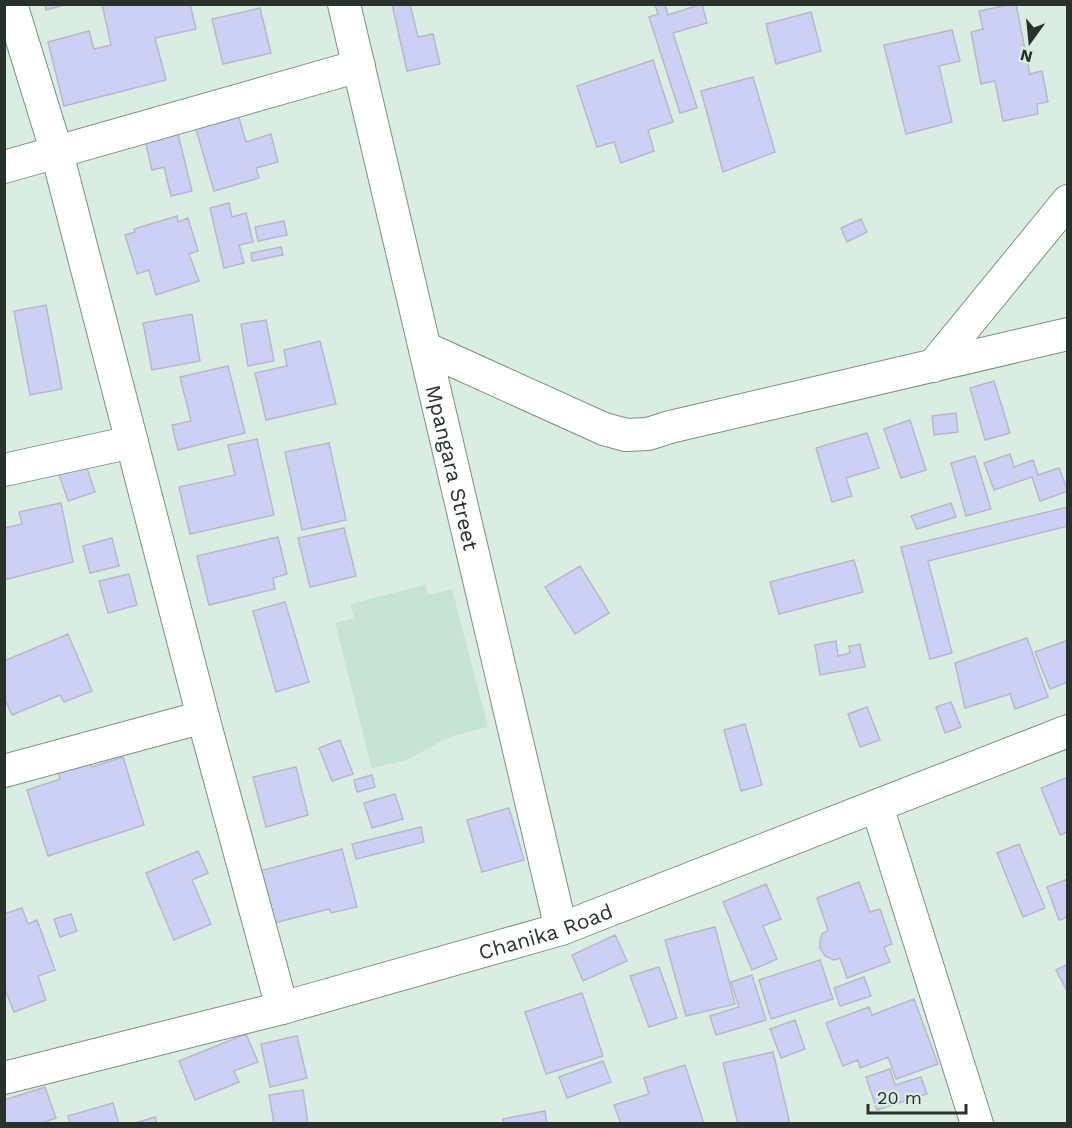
<svg xmlns="http://www.w3.org/2000/svg" width="1072" height="1128" font-family="'Work Sans',sans-serif">
	<rect width="100%" height="100%" fill="#d9ede2"/>
	<path fill="#c7e3d3" d="M425,585L429,595L452,589L488,727L449,737L407,760L372,768L335,623L354,618L350,604Z"/>
	<path fill="#cdd0f5" stroke="#b7b9cb" stroke-width="1.5" d="M45,4H68L46,10Z
		M102,4H190L196,29L155,38L166,80L64,106L48,42L89,31L94,49L111,45Z
		M392,4H410L418,37L433,34L440,64L407,71Z
		M665,4L668,15L702,4L707,23L673,33L697,108L680,113L649,17L658,14L655,5Z
		M1012,4H1016L1030,74L1042,71L1048,102L1037,104L1038,114L1003,121L995,81L981,84L971,32L983,29L979,11Z
		M260,8L271,53L223,64L212,19Z
		M811,12L821,51L776,64L766,24Z
		M952,30L960,61L939,66L952,122L906,134L884,45Z
		M653,60L673,122L648,130L654,151L621,163L614,142L597,147L577,86Z
		M753,77L775,152L723,172L701,91Z
		M238,114L246,142L271,134L278,162L256,168L259,178L214,191L195,126Z
		M176,126L192,191L171,196L164,167L152,170L145,140Z
		M229,203L232,217L246,213L253,242L239,245L244,263L224,268L210,208Z
		M177,216L178,222L188,218L198,251L189,254L199,281L156,295L149,270L137,274L125,235L135,232L134,229Z
		M861,219L867,232L847,242L841,228Z
		M284,221L287,235L258,241L255,227Z
		M281,247L283,255L252,261L251,253Z
		M46,305L62,389L30,395L14,311Z
		M192,314L200,361L152,370L143,323Z
		M266,320L274,361L248,366L241,324Z
		M320,341L336,404L266,420L255,373L287,366L284,350Z
		M228,366L245,433L178,450L172,425L191,421L180,377Z
		M994,381L1010,433L985,440L970,388Z
		M956,413L958,432L934,435L932,416Z
		M910,420L926,470L901,478L884,429Z
		M867,433L879,468L846,478L852,496L832,502L816,448Z
		M257,439L274,515L190,534L179,487L235,475L228,445Z
		M329,443L346,520L302,530L285,452Z
		M1010,454L1014,467L1033,460L1038,475L1059,468L1068,491L1040,501L1032,477L994,490L984,463Z
		M975,456L991,509L966,516L951,463Z
		M86,465L95,492L68,501L59,474Z
		M61,503L73,562L4,580V528L22,524L19,512Z
		M951,503L956,517L917,529L911,516Z
		M1068,507V526L928,561L952,653L930,659L901,547Z
		M344,528L356,576L310,587L298,538Z
		M278,537L287,574L273,578L275,589L209,605L197,556Z
		M112,538L119,566L90,573L83,546Z
		M854,560L863,592L779,614L770,582Z
		M580,566L609,613L575,634L545,587Z
		M129,574L137,605L108,613L99,581Z
		M285,602L309,682L276,692L253,611Z
		M68,634L92,691L64,702L60,695L12,715L4,697V661Z
		M1027,638L1048,697L1015,709L1010,694L965,708L955,663Z
		M1068,640V682L1050,689L1035,652Z
		M836,641L838,656L850,653L849,646L860,644L865,667L820,675L815,645Z
		M951,702L961,727L945,733L936,707Z
		M867,707L880,740L860,747L848,714Z
		M745,724L762,785L741,791L724,730Z
		M340,740L353,774L332,781L319,748Z
		M123,757L144,825L48,856L27,790L60,779L57,769L89,759L92,767Z
		M296,767L308,815L266,827L253,777Z
		M372,775L375,787L357,792L354,780Z
		M1068,777V832L1060,835L1041,788Z
		M395,794L403,819L372,828L364,803Z
		M509,808L524,860L482,872L467,820Z
		M421,827L424,842L356,859L352,844Z
		M1019,844L1045,908L1023,917L997,853Z
		M342,849L357,907L331,913L329,909L274,923L260,871Z
		M198,851L208,873L192,880L211,924L174,940L146,873Z
		M1068,879V917L1059,920L1047,887Z
		M859,882L870,912L880,909L892,944L884,947L890,962L847,978L840,958L834,960L825,956L820,948V941L822,934L828,930L817,898Z
		M766,884L781,919L763,926L777,959L752,970L723,902Z
		M22,908L28,924L37,920L55,970L38,976L46,1000L14,1012L4,987V914Z
		M71,914L77,931L60,937L54,919Z
		M715,927L735,1004L686,1016L665,940Z
		M615,935L627,961L583,981L572,955Z
		M820,960L833,999L771,1019L759,980Z
		M1068,964V993L1056,970Z
		M659,967L677,1018L649,1027L630,976Z
		M752,975L766,1020L716,1035L710,1016L739,1007L731,982Z
		M864,977L871,996L840,1006L834,988Z
		M582,993L603,1056L546,1074L525,1012Z
		M914,999L938,1064L896,1079L888,1057L860,1068L858,1060L843,1066L826,1023L869,1007L872,1015Z
		M795,1020L805,1049L781,1058L770,1029Z
		M246,1034L258,1062L234,1071L239,1082L195,1100L179,1061Z
		M297,1036L307,1078L270,1087L261,1044Z
		M773,1052L790,1124H738L723,1063Z
		M603,1061L611,1082L567,1098L559,1077Z
		M685,1065L704,1124H621L614,1105L649,1094L644,1078Z
		M890,1069L895,1085L921,1077L927,1094L877,1110L866,1077Z
		M45,1087L56,1118L40,1124H4V1100Z
		M303,1090L308,1124H274L269,1095Z
		M113,1103L119,1124H70L68,1116Z
		M545,1111L547,1124H504L503,1119Z
		M155,1117L157,1124H132Z"/>
	<g fill="none" stroke-linecap="round" stroke-linejoin="round">
		<g stroke="#7e9086" stroke-width="34">
			<g id="minor">
				<path d="M11,4L57,153L203,717L282,1008"/>
				<path id="s1" d="M344,4L561,929"/>
				<path d="M4,167L359,66"/>
				<path d="M425,348L604,429L626,435L648,434L670,427L1068,334"/>
				<path d="M933,366L1068,201"/>
				<path d="M4,470L132,442"/>
				<path d="M4,771L203,717"/>
				<path d="M877,806L977,1124"/>
				<path id="s2" d="M4,1078L282,1008L561,929L1068,731"/>
			</g>
		</g>
		<use href="#minor" stroke="#fff" stroke-width="32"/>
	</g>
	<g text-anchor="middle" dominant-baseline="central" stroke-width="5" stroke-linejoin="round" paint-order="stroke">
		<g font-size="21" fill="#29312c" stroke="#d9ede2">
			<text stroke="none"><textPath href="#s1" startOffset="476">Mpangara Street</textPath></text>
			<text stroke="none"><textPath href="#s2" startOffset="561">Chanika Road</textPath></text>
		</g>
	</g>
	<rect width="1072" height="1128" fill="none" stroke="#29312c" stroke-width="12"/>
	<g transform="translate(1030 42) rotate(195)" stroke="#d9ede2" stroke-width="4.5" paint-order="stroke">
	<path d="M0-4.5L10 22L0 15L-10 22Z" fill="#29312c"/>
	<text y="-9" font-size="16" font-weight="bold" text-anchor="middle" fill="#29312c">N</text>
	</g>
	<path d="M868 1104v9h98v-9" fill="none" stroke="#29312c" stroke-width="3"/>
	<text x="877" y="1104" font-size="18" fill="#29312c" stroke="#d9ede2" stroke-width="4.5" paint-order="stroke">20 m</text>
</svg>
